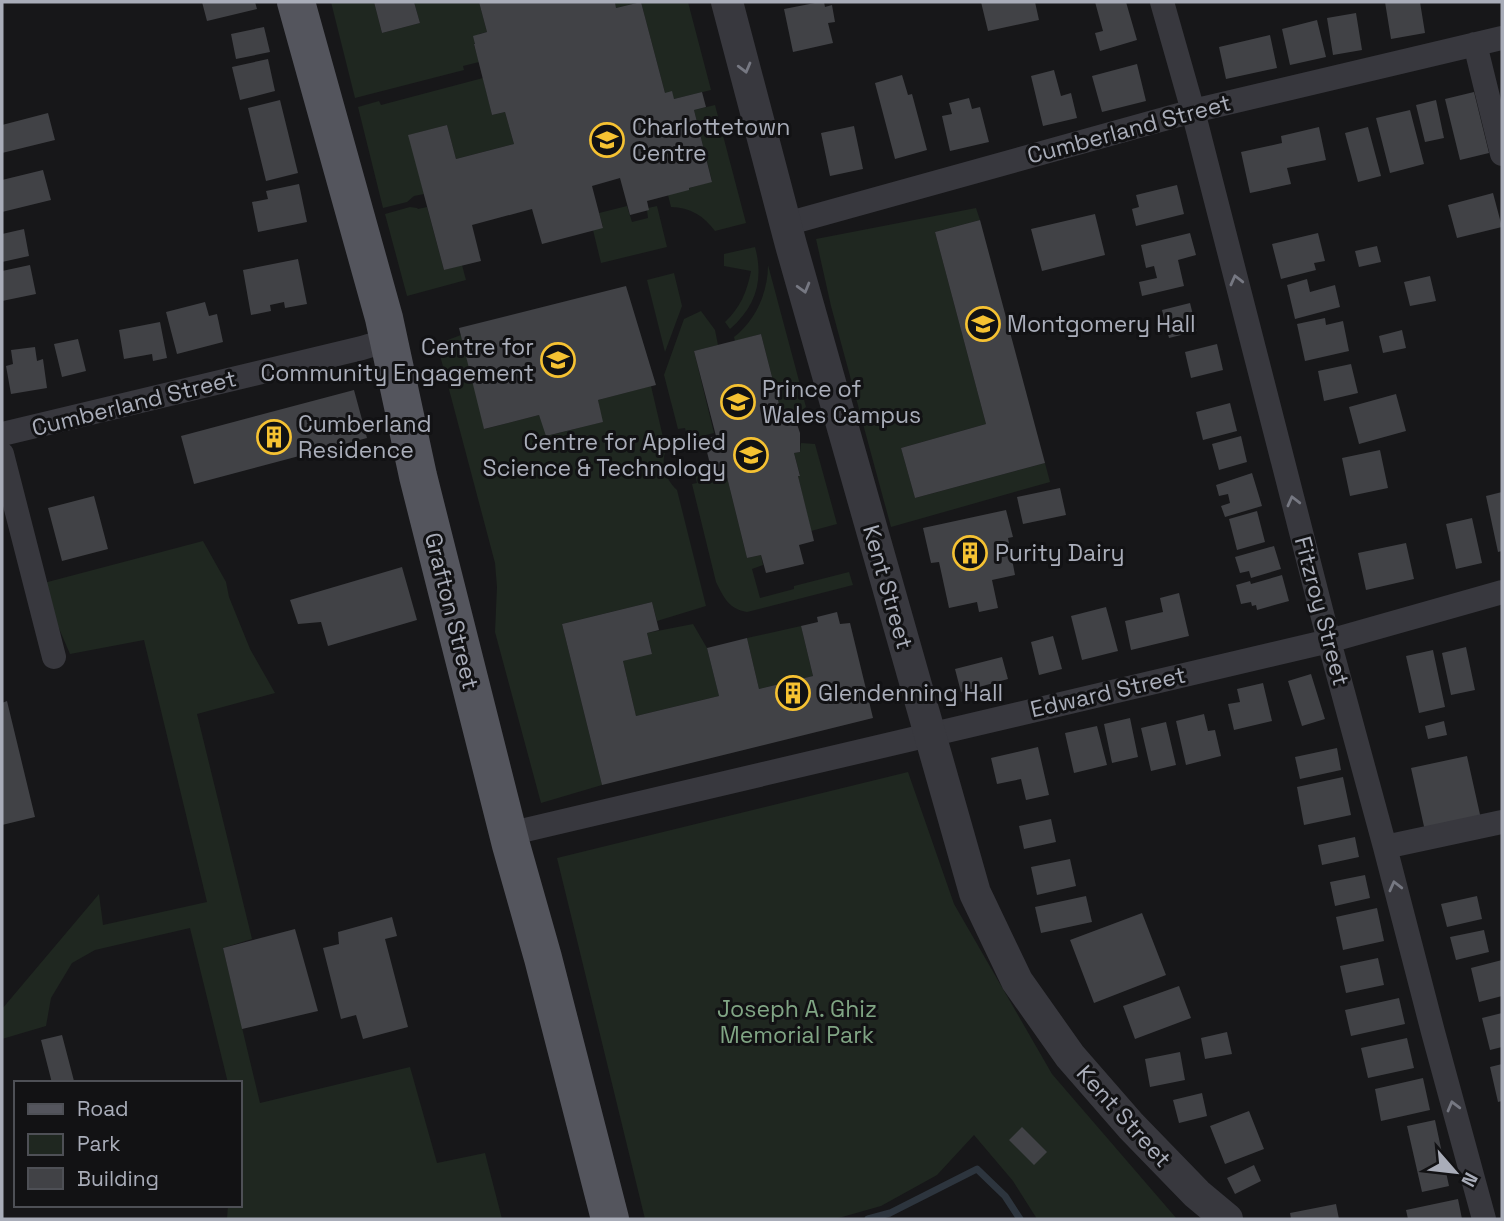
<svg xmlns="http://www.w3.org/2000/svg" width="1504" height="1221" font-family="'Space Grotesk',sans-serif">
	<rect width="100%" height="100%" fill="#171719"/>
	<path fill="#1f2720" d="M331,2H374L382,33L420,23L414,2H479L487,32L479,34L474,45L479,62L463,66L464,70L355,98Z
		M615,2H688L711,90L674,99L665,93L641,2L616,8Z
		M483,78L492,115L505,112L514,144L456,159L447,125L409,135L424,194L414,196L407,202L383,208L358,107L379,101L381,105Z
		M715,105L746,223L715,231C704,216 690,207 671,207L668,195L712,181L694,110Z
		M627,206L632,222L648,218L647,210L648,208L657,206L667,247L601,263L593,230L603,227L599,213Z
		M410,207L417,208L418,209L427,207L444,270L462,265L466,280L407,296L385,214Z
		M976,208L980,220L935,232L986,424L901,448L915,498L1045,463L1050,482L891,527L831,306L816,239Z
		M755,247C764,280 756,306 730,329L725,322C740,308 747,292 751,271L724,266V254Z
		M768,265L806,407L791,418L785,419L782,404H779L761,334L735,341L734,337C756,320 768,292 768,265Z
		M674,273L682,306L665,352L647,280Z
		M701,311L715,330L718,345L694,351L714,433L694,438L693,436L687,438L685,428L678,429L664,375L684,319Z
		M461,335L485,429L539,415L547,436L602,422L598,400L651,386L666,450C660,464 666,480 677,490L706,606L657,621L652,602L562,624L602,785L541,803L495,632L497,587L495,563L437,344Z
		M801,443L815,444L837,524L811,531L798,476L800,475L794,453L800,452Z
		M725,469L747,558L761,555L763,565L752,569L760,598L794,589V586L849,572L853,585L747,612C729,609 724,598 716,582L692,484L697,483L695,475L703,473L704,475Z
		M203,541L226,582L229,597L250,649L275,693L197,714L252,939L223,948L260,1103L410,1067L437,1163L485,1153L502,1219H227L228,1205H240V1083H228L190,928L95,950L72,963L51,998L46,1026L2,1039V1009L99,894L103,925L207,902L144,640L70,654L40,584Z
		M693,624L707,648L719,696L636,716L623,661L652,653L647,633Z
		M801,626L813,676L759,689L747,638Z
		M908,772L954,904L1052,1074L1177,1219H1037L1013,1181L974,1135L937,1175L881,1206L835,1219H645L557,858Z"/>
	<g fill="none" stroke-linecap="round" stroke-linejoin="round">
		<path stroke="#2d353e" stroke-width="7" d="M868,1219L890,1213L977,1169L1005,1196L1020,1219"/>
	</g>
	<path fill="#414246" d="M202,2H255L257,9L207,21Z
		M374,2H414L420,23L382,33Z
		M479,2H615L616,8L641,2L665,93L672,91L674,99L702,92L706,107L694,110L712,182L689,188V190L647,201L649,210L630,215L620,178L592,186L603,228L542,244L532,209L472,225L481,261L444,270L408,135L447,125L456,159L514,144L505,112L492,115L474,44H475L473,36L487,32Z
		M820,2H824L825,7L832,5L835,22L828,23L833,43L793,52L784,9Z
		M981,2H1035L1039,20L988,31Z
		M1095,2H1126L1137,40L1100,51L1095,33L1103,31Z
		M1385,2H1420L1425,33L1391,39Z
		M1356,13L1362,50L1333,55L1327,18Z
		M1317,20L1326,57L1290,65L1282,29Z
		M264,27L270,52L236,59L231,34Z
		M1270,35L1277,68L1226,79L1219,47Z
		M268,59L275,91L240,100L232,67Z
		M1137,64L1146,101L1102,112L1092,76Z
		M1054,70L1061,96L1071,93L1077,118L1043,126L1031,76Z
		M902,75L908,95L912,94L927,150L895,159L875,83Z
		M1474,92L1489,153L1460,160L1445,99Z
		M969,98L972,109L980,107L989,142L950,151L942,116L952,114L949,103Z
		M280,100L298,173L266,181L248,108Z
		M1436,100L1444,138L1425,142L1416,105Z
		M1410,110L1424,164L1390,173L1376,118Z
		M48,113L55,140L2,153V125Z
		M854,126L863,169L830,176L821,133Z
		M1319,127L1326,160L1287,168L1291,184L1250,193L1241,152L1282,143L1281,136Z
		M1368,127L1381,176L1358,182L1345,133Z
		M43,170L51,200L2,212V180Z
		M299,184L307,222L258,232L252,202L268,199L266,191Z
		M1177,185L1184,214L1136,226L1132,209L1139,207L1136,195Z
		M1493,193L1502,227L1457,238L1448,205Z
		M1095,214L1105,255L1042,271L1031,229Z
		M980,220L1045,463L915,498L901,448L986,424L935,232Z
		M24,229L29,256L2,262V234Z
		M1190,233L1196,255L1178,260L1184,286L1142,296L1139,282L1157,278L1154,266L1146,268L1141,245Z
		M1318,233L1325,261L1314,263L1316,270L1281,279L1272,244Z
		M1377,246L1381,262L1359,267L1355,251Z
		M298,259L307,304L285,308L284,302L270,305L271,311L251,315L243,270Z
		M30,265L36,294L2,301V271Z
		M1430,276L1436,301L1410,306L1404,282Z
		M1307,279L1310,292L1335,285L1340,307L1295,319L1287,285Z
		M626,286L656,385L598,400L603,422L546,436L539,415L484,429L459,328Z
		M205,302L209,316L217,314L223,342L177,354L166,312Z
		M1190,303L1197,331L1169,338L1162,310Z
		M1325,318L1326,325L1343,321L1349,351L1305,361L1297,324Z
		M160,322L167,358L153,361L152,354L124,359L119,330Z
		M1402,330L1406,348L1383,353L1379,336Z
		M761,334L779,404H781L785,419L791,418L797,424L800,433V452L794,453L800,476H798L814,541L799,545L804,564L766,573L761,555L747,558L725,469L717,472L709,460L707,452L708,438L716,436L694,351Z
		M78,339L86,371L62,377L54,344Z
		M1217,344L1223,370L1191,378L1185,352Z
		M35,347L37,361L43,359L47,388L11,394L6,366L13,364L11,350Z
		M1351,364L1358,393L1324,401L1318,371Z
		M354,390L367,438L194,484L181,436Z
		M1396,394L1406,431L1359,444L1349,407Z
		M1230,403L1237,431L1203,440L1196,412Z
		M1241,436L1247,462L1219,470L1212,444Z
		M1380,450L1388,488L1350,496L1342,458Z
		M1252,473L1262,506L1225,517L1221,506L1230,503L1228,494L1219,496L1216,485Z
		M1060,488L1066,515L1023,524L1017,497Z
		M1502,492V551L1498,552L1486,496Z
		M94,496L108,549L62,561L48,508Z
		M1006,510L1013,537L1008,538L1015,575L992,580L998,608L979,612L977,602L949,608L939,562L931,563L923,528Z
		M1257,511L1265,542L1237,550L1229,519Z
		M1472,518L1482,563L1456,569L1446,524Z
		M1406,543L1414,579L1366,590L1358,553Z
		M1274,546L1281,569L1251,578L1249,571L1240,573L1235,557Z
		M402,567L417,620L328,646L321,622L298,624L290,600Z
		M1282,575L1289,601L1257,610L1256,605L1252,606L1251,602L1241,604L1236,585L1250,581L1251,584Z
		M1179,593L1189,636L1131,650L1125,621L1163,612L1160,598Z
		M652,602L659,630L647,633L652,654L623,661L636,716L719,696L707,648L747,638L759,689L813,676L801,626L818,622L817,617L837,612L840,624L850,623L873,718L602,785L562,624Z
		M1106,607L1118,651L1082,660L1071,616Z
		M1053,636L1062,669L1039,675L1031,642Z
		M1466,647L1475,690L1451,695L1442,653Z
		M1433,650L1445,707L1419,713L1406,656Z
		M1002,657L1008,679L961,692L955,669Z
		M1311,674L1325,719L1302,726L1288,681Z
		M1263,683L1272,721L1234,730L1228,704L1240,702L1237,689Z
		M7,701L35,817L2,825V703Z
		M1204,714L1208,731L1215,730L1221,756L1186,765L1176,721Z
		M1130,718L1138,757L1112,763L1104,724Z
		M1444,721L1447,735L1428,739L1425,726Z
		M1166,722L1176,765L1151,771L1141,728Z
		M1097,726L1107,765L1074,773L1065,733Z
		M1038,747L1049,795L1026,800L1021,779L997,784L991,758Z
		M1337,748L1341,770L1300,779L1295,757Z
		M1467,756L1481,819L1425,831L1411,768Z
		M1343,777L1351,815L1304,825L1297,787Z
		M1051,819L1056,842L1024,849L1019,826Z
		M1355,837L1359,857L1322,865L1318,845Z
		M1070,859L1076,886L1037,895L1031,867Z
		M1365,875L1370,898L1335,906L1330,882Z
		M1086,896L1092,922L1041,933L1035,907Z
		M1477,896L1482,919L1447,927L1441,904Z
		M1377,908L1384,941L1343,950L1336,917Z
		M1142,913L1166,975L1094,1003L1070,940Z
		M392,917L397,936L385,939L408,1027L363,1039L356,1015L341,1019L323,948L339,944L338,932Z
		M295,929L318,1011L242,1029L223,948Z
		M1484,930L1489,952L1456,960L1450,937Z
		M1378,958L1384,985L1346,993L1340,966Z
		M1502,960V996L1479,1002L1471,968Z
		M1179,986L1191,1018L1135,1039L1123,1006Z
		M1399,998L1405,1024L1351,1036L1345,1010Z
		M1502,1013V1047L1490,1050L1482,1018Z
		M1227,1032L1232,1054L1205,1059L1201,1038Z
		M62,1035L74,1081L65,1083H52L41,1040Z
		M1407,1038L1414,1068L1368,1078L1361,1048Z
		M1180,1052L1185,1080L1150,1087L1145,1059Z
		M1502,1064V1101L1498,1102L1490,1067Z
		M1423,1078L1430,1110L1381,1121L1375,1089Z
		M1202,1093L1207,1116L1179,1123L1173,1100Z
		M1249,1111L1264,1149L1225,1164L1210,1126Z
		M1435,1120L1449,1186L1422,1192L1407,1126Z
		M1022,1127L1047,1152L1034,1165L1009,1140Z
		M1254,1165L1261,1181L1235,1194L1227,1178Z
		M1458,1199L1462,1219H1408L1406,1210Z
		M1336,1204L1339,1219H1291L1290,1213Z"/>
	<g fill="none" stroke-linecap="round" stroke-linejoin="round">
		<path stroke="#38383e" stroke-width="24" d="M1162,2L1193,111L1329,641L1385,847L1433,1032L1484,1219
			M1475,44L1502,154
			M786,224L1193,111L1502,38
			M2,434L362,348L388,340
			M2,454L54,657
			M508,834L1329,641L1502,592
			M1385,847L1502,822"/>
		<path stroke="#38383e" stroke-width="32" d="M727,2L791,245L975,893L1017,981L1070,1056L1131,1126L1197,1194L1227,1219"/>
		<path stroke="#54555d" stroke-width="38" d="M296,2L384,318L418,476L511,845L543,958L610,1219"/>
	</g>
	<defs><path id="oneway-chevron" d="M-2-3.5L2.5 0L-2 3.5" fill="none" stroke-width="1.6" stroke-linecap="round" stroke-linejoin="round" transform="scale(1.75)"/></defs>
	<g stroke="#767882">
		<use href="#oneway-chevron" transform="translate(745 68) rotate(75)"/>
		<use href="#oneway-chevron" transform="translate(1236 280) rotate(-104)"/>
		<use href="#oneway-chevron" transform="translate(804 288) rotate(74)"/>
		<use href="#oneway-chevron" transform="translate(1293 501) rotate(-104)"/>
		<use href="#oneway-chevron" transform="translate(1395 886) rotate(-104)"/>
		<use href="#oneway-chevron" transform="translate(1453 1106) rotate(-105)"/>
	</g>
	<defs>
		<g id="university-ring" transform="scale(1.75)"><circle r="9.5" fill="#121214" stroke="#f6c232" stroke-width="1.5"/><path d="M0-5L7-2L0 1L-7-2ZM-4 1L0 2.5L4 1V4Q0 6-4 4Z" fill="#f6c232"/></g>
		<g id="building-ring" transform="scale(1.75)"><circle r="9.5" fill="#121214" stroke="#f6c232" stroke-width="1.5"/><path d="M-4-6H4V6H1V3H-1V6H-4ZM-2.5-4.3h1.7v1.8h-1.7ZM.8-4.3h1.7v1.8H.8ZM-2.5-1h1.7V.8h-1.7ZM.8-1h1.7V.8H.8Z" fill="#f6c232"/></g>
	</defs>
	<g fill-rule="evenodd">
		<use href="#university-ring" x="607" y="140"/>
		<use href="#university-ring" x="983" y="324"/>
		<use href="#university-ring" x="558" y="360"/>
		<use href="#university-ring" x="738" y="402"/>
		<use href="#building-ring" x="274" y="437"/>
		<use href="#university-ring" x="751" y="455"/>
		<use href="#building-ring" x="970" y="553"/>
		<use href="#building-ring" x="793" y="693"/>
	</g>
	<g text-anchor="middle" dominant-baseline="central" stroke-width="6" stroke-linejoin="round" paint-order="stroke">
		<g font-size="23" fill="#a9adb9" stroke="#121214" text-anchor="start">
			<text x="632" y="127">Charlottetown<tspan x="632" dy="26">Centre</tspan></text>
			<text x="1007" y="324">Montgomery Hall</text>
			<text x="534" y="347" text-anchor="end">Centre for<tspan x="534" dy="26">Community Engagement</tspan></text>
			<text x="762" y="389">Prince of<tspan x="762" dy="26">Wales Campus</tspan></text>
			<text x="298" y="424">Cumberland<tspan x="298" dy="26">Residence</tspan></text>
			<text x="726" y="442" text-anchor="end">Centre for Applied<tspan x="726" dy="26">Science &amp; Technology</tspan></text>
			<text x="995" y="553">Purity Dairy</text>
			<text x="818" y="693">Glendenning Hall</text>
		</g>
		<g font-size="23" fill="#a9adb9" stroke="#121214">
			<text transform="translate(1129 129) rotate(-15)">Cumberland Street</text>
			<text transform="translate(134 403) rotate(-14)">Cumberland Street</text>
			<text transform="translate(888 587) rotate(74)">Kent Street</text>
			<text transform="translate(452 611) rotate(76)">Grafton Street</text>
			<text transform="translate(1322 611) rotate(75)">Fitzroy Street</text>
			<text transform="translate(1108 692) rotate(-13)">Edward Street</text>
			<text transform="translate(1124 1116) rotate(48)">Kent Street</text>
		</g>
		<g font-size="23" fill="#80a584" stroke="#121214">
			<text x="797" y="1009">Joseph A. Ghiz<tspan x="797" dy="26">Memorial Park</tspan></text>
		</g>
	</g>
	<rect width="1504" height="1221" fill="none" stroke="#a9adb9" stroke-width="7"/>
	<rect x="14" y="1081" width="228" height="126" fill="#121214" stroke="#4e5056" stroke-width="2"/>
	<rect x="28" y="1104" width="35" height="10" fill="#54555d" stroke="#4e5056" stroke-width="2"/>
	<text x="77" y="1116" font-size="21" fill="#a9adb9">Road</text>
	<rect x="28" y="1134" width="35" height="21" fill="#1f2720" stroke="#4e5056" stroke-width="2"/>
	<text x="77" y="1151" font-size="21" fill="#a9adb9">Park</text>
	<rect x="28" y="1168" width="35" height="21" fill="#414246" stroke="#4e5056" stroke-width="2"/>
	<text x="77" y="1186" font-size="21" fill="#a9adb9">Building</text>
	<g transform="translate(1455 1172) rotate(118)" stroke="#121214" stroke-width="5" paint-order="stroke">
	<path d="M0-5L12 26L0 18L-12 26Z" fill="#a9adb9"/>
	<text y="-10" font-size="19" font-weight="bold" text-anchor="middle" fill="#a9adb9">N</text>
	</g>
</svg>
